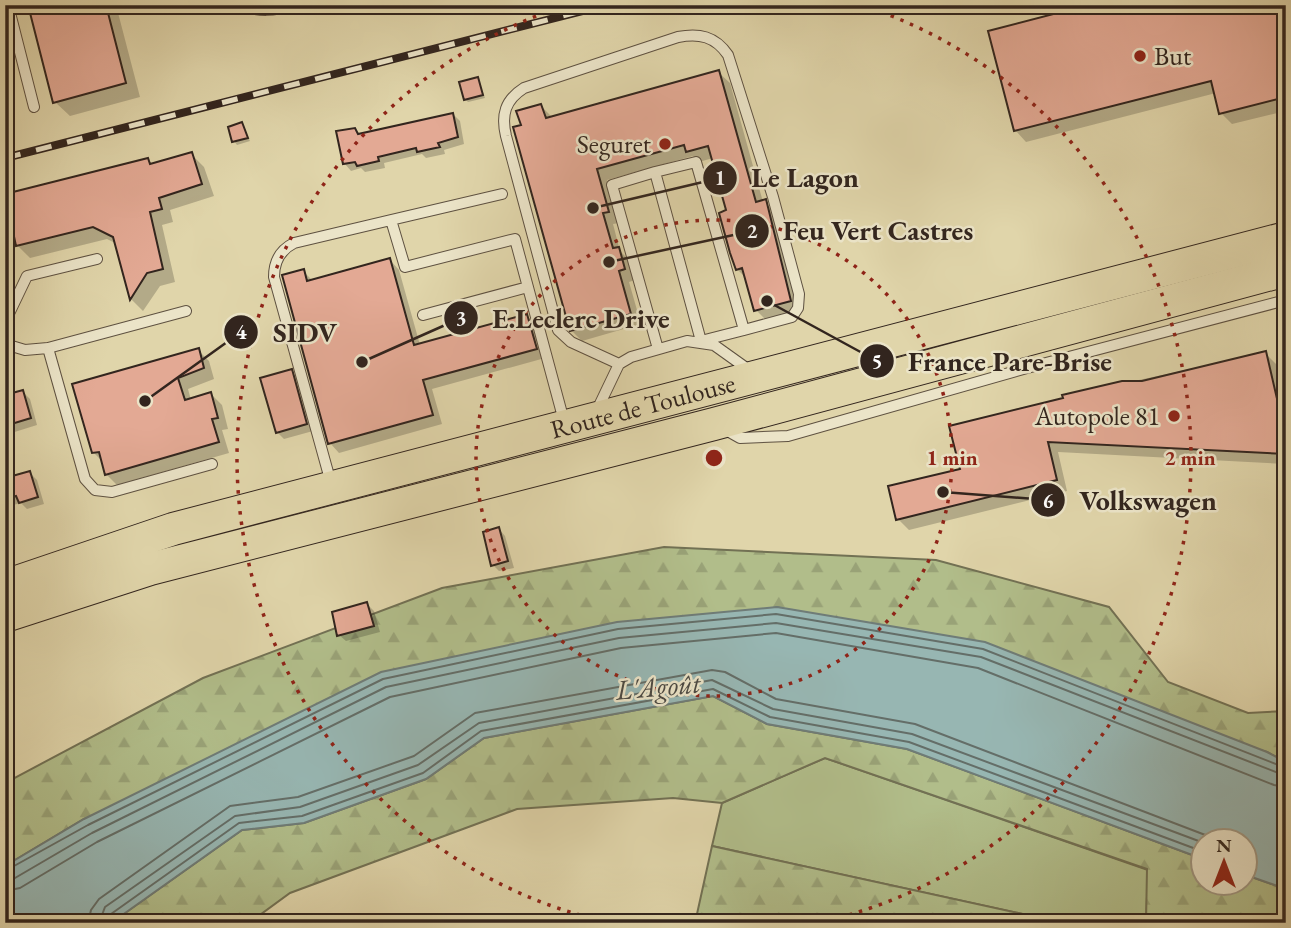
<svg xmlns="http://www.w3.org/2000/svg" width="1291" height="928" font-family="'EB Garamond',serif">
	<defs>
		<pattern id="forest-firs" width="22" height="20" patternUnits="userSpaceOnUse" patternTransform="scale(1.75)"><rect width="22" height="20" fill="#b1bd8a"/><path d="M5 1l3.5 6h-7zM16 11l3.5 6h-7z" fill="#99a277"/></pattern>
	</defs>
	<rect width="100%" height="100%" fill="#e0d5aa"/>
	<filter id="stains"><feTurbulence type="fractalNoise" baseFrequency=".00286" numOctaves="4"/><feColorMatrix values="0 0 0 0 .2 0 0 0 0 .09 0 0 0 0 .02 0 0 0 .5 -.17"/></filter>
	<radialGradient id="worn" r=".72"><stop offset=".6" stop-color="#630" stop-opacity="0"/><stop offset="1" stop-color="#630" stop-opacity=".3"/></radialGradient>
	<path fill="#b1bd8a" stroke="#727154" stroke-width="2" d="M825,758L1148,870L1146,923H1064L712,846L722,803Z"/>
	<path fill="url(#forest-firs)" stroke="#727154" stroke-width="2" d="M664,547L936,560L1109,607L1168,682L1248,713L1286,711V762L1267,752L777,607L84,819L5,866V783L203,678L442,588Z
		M713,696L767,724L907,749L1203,859L1204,883H1246V875L1286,889V923H1146L1147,869L825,758L722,803L673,798L517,809L290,893L249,923H111L242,830L304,823L426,779L484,738Z
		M712,846L1064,923H695Z"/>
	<path fill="#97b6b2" stroke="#6f7c77" stroke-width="2" d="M777,607L985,642L1267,752L1286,762V889L1246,875V841H1204L1203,859L907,749L767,724L713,696L484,738L426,779L304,823L242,830L111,923H5V866L84,819L381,672L617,622Z"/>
	<path fill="#0003" d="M30,5H116L140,97L70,116L55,102Z
		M1286,5V111L1232,124L1221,113L1216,93L1026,142L1015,130Z
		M718,72L730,83L763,202L776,212L801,311L767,321L756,310L747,279L737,269L728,211L713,158L699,162L693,156L607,180L619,223L613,224L620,251L629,260L635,280L629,282L641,324L582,341L571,330L523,126L541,106L553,118Z
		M478,79L485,98L468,102L465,99Z
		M453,114L460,121L464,144L444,150L445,154L426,158L422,154L384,163L385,168L365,172L361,168L351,171L345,164L355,130L360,135Z
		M241,124L250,141L237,145L234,141Z
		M191,154L204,167L214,196L170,210L173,222L162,225L175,282L160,286L143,311L131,299L117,244L107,239L30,258L17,245L5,195L148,160L153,165Z
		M390,260L399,270L420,345L527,316L536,325L545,358L432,389L442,424L339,453L330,443L303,271L313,281Z
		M198,350L209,361L214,379L188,389L191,400L211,394L222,405L228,429L222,430L229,453L117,485L106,474L103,462L93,452Z
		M1265,353L1276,364L1286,405V464L1058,452L1067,491L909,530L898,519L1065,400L1064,396Z
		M291,371L298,378L313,431L284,439L277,432Z
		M23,392L30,399L37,425L5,435V397Z
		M30,473L37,480L44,504L27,509L21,503L5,507V480Z
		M499,529L505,536L514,568L499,571L493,565Z
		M367,604L374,611L380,632L346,641L339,635Z"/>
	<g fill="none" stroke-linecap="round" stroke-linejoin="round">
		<path stroke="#646e68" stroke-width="2" d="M5,871L88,825L383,679L618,629L776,614L983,649L1286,768
			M5,880L15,878L92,833L386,687L619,638L776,623L981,657L1286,776
			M5,891L20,888L97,842L390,697L621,648L776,633L978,668L1274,785L1286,787
			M88,923L91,910L99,899L230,806L298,797L414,756L475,713L712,670L725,672L776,699L915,724L1221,841
			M99,923L105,907L235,816L300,807L418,765L479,723L712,680L773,709L912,734L1204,843
			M108,923L111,914L239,823L302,816L423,773L481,731L713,689L770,717L909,742L1204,852"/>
	</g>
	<path fill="#e3a994" stroke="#32251e" stroke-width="2" d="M28,5H106L126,83L53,103Z
		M1088,5H1286V97L1219,114L1211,81L1014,131L988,31Z
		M719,70L756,202L766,199L791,301L754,311L742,268L736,270L730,253L719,213L726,210L708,146L686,152L684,145L597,169L609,212L603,213L613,248L619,247L625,269L619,271L631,314L570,331L513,127L521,125L516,111L541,104L546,118Z
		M478,77L483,95L464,100L459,82Z
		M453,113L458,137L438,143L440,147L417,152L416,148L378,157L379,161L357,166L355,162L343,164L336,131L355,128L358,134Z
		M242,122L248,138L232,142L228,127Z
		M192,152L202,184L159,198L162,209L150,212L163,269L147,273L130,300L113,237L93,227L16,246L5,194L148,158L150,164Z
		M390,258L414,345L527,314L537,349L423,380L433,415L328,444L282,275L304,269L307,281Z
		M199,348L204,368L178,378L185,400L211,392L218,418L212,419L219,442L105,475L99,452L92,453L72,384Z
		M1266,351L1286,438V454L1048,442L1057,480L896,520L888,486L960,469L949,426L1063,398L1062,395L1122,381H1142Z
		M292,369L307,424L276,433L260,378Z
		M23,390L31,418L5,426V395Z
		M30,471L38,497L19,503L16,496L5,499V478Z
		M499,527L508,561L491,566L483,532Z
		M367,602L374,626L337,636L332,612Z"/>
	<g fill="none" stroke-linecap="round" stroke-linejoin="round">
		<g stroke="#5e5141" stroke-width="12">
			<path id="service" d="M8,5L34,107
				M239,5C259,12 274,11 294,5
				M655,172L696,162L744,330L701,341L655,172L612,185L658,349
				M502,194L391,220L405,267L515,239L564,421
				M423,315L528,287
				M5,322L27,276L97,259
				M5,344L25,350L48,348L85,479L95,490L112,492L212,464
				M48,348L186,311
				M619,364L571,342L558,330L506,136C501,115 505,100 524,88L678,37C699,33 715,36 728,55L773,197L799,294L798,308L792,317L744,330
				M597,410L619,364L631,357L687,341L714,345L749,370
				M724,429L740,438L788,436L1027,368L1286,300
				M331,483L274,277C274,261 280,250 294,243L391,220"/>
		</g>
		<g stroke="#32251e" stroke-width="34">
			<g id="primary">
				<path id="s1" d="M5,586L173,529L1286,238"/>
				<path d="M5,616L150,569L714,424L1286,270"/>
			</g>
		</g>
		<use href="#service" stroke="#ebe4c8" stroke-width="10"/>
		<use href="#primary" stroke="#e0d5aa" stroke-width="32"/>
		<g stroke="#32251e" stroke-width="8">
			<path id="rail" d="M5,158L606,5"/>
		</g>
		<use href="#rail" stroke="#ebe4c8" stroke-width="5" stroke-dasharray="16" stroke-linecap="butt"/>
	</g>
	<g fill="none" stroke="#8f2418" stroke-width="3.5" stroke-dasharray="3.5 7">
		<circle cx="714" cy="458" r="238"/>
		<path d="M611 923A476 476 0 0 1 567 5M861 5A476 476 0 0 1 817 923"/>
	</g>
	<g fill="#8f2418" stroke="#ebe4c8" stroke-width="2.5">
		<circle cx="1140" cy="56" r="7"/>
		<circle cx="665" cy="144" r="7"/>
		<circle cx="1174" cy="416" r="7"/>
	</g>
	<g text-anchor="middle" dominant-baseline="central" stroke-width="5" stroke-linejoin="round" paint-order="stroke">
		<g font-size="26" fill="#32251e" stroke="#ebe4c8" text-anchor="end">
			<text x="1154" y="56" text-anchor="start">But</text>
			<text x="651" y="144">Seguret</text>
			<text x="1160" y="416">Autopole 81</text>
		</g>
		<g font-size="26" fill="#32251e" stroke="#ebe4c8">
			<text stroke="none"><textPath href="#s1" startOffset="663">Route de Toulouse</textPath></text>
		</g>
		<g font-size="28" font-style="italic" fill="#4b4943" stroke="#ebe4c8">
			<text transform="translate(658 686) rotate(-5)">L'Agoût</text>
		</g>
	</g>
	<circle cx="714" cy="458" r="10" fill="#8f2418" stroke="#ebe4c8" stroke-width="3.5"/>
	<g font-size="21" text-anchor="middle" font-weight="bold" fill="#8f2418" stroke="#ebe4c8" stroke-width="5" stroke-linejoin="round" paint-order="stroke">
		<text x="952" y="465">1 min</text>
		<text x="1190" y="465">2 min</text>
	</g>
	<path fill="none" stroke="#32251e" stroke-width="2.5" d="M593 208L720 178M609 262L752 231M362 362L461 318M145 401L241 332M767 301L877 361M943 492L1048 500"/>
	<g fill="#32251e" stroke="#ebe4c8" stroke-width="2.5">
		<circle cx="593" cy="208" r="7"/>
		<circle cx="609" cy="262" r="7"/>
		<circle cx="362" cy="362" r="7"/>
		<circle cx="145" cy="401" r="7"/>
		<circle cx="767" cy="301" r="7"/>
		<circle cx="943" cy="492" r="7"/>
		<circle cx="720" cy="178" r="18"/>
		<circle cx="752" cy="231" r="18"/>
		<circle cx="461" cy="318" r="18"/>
		<circle cx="241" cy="332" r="18"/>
		<circle cx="877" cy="361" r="18"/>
		<circle cx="1048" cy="500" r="18"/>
	</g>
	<g font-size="21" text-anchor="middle" font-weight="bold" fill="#fff">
		<text x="720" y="185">1</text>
		<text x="752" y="238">2</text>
		<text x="461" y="325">3</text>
		<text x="241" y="339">4</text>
		<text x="877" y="368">5</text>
		<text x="1048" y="508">6</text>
	</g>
	<g font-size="28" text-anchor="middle" font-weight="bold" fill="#32251e" stroke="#ebe4c8" stroke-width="5" stroke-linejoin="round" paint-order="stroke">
		<text x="805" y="187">Le Lagon</text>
		<text x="878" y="240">Feu Vert Castres</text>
		<text x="581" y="328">E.Leclerc Drive</text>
		<text x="305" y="342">SIDV</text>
		<text x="1010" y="371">France Pare-Brise</text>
		<text x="1148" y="510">Volkswagen</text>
	</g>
	<rect width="1291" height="928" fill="none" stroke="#e0d5aa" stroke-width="28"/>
	<rect x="7" y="7" width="1277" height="914" fill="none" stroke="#32251e" stroke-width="3.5"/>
	<rect x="14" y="14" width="1263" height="900" fill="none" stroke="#32251e" stroke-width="2"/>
	<g transform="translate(1224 862)"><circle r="33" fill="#ebe4c8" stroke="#a19884" stroke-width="2"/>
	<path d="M0-5L12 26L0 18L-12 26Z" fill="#8f2418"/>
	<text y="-10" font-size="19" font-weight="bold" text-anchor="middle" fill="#32251e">N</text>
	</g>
	<rect width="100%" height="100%" filter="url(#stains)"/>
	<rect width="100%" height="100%" fill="url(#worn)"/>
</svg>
